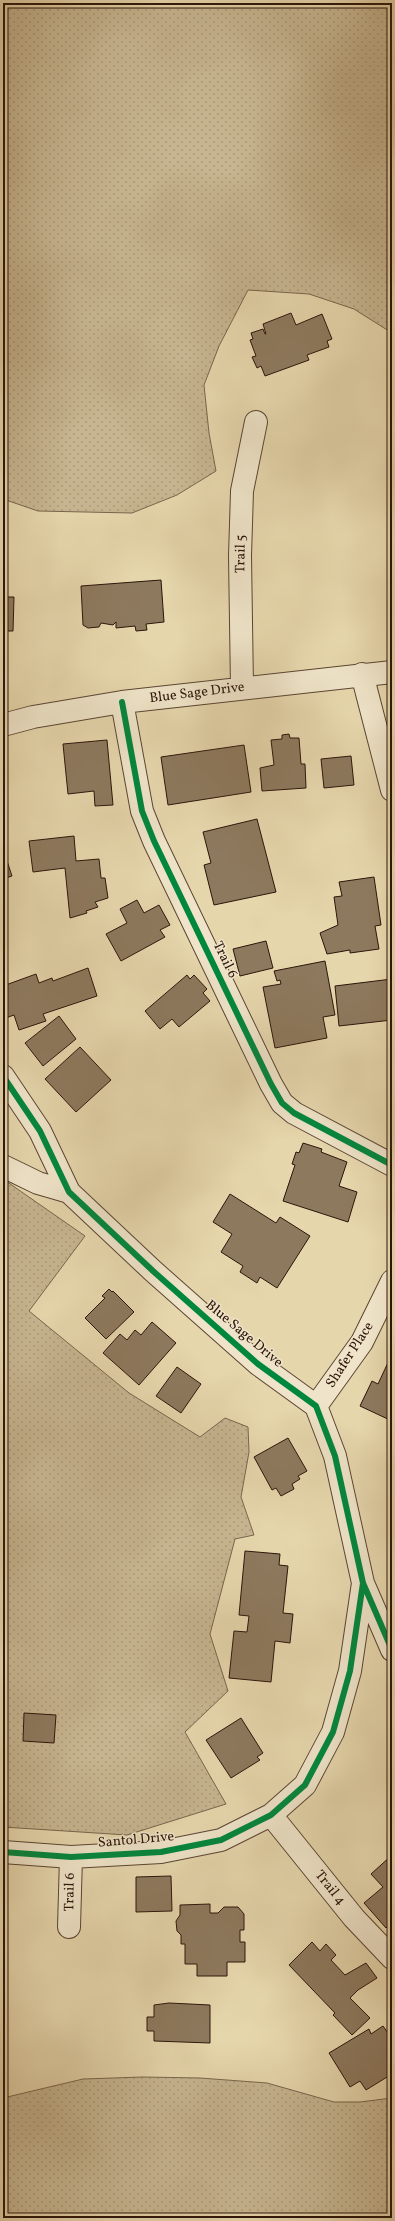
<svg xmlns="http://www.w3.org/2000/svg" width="395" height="2221" font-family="Vollkorn,serif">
	<defs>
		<pattern id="grass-dots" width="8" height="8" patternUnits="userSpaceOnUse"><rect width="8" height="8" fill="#c6b590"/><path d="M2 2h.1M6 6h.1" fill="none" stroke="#aa9b7b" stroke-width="1.8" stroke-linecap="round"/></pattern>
	</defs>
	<rect width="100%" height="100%" fill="#e6d6ac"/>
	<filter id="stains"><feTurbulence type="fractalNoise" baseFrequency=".005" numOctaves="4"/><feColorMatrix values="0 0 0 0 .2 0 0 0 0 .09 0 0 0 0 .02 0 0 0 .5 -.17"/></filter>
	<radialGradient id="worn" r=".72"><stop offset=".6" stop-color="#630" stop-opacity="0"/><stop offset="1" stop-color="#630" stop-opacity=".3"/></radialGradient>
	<path fill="url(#grass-dots)" stroke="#79654d" d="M3,3H392V333L354,309L309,294L248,290L219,346L204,385L209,433L216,471L177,495L132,513L38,511L3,499Z
		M3,1179L85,1236L29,1311L129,1393L200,1437L225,1418L248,1427L249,1452L241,1497L254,1535L235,1539L210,1634L228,1691L185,1732L226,1804L127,1835L3,1827Z
		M143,2077L200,2078L267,2083L334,2102H360L392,2098V2218H3V2098L83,2079Z"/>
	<path fill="#8d795e" stroke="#2c150a" d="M291,313L296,325L322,314L332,339L327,341L329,347L307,355L309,360L265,376L261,366L257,368L252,357L256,356L250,340L253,339L251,333L263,329L265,334H266L263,324Z
		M161,580L164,622L146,624L147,630L136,631L135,626L116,628V622L113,625L101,623L99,627L88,628L83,625L81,586Z
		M3,597H14L13,631H3Z
		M289,734L290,738H299L301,764H305L306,788L262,791L260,768L274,765L271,740L282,739V735Z
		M107,740L113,805L95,806L94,791L68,794L63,744Z
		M244,745L251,792L168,805L161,757Z
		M351,756L354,785L324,788L321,759Z
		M257,819L276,892L214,905L204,865L211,863L203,832Z
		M74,836L76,861L99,859L101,878H105L108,898L95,902L98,907L86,911L87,913L70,918L65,868L33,872L29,841Z
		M3,849L12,876L3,879Z
		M374,877L381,925L375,926L379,949L350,953V950L327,954L320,933L338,925L334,897L342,896L339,882Z
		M137,900L144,913L159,905L170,925L160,930L165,937L121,961L106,934L127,923L120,909Z
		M266,941L273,968L240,976L233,949Z
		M325,961L335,1015L323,1017L327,1038L275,1048L263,987L281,984L280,980L277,981L274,971Z
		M88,968L97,996L43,1014L46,1021L19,1030L14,1015L3,1019V986L36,974L39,983L52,978L53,981Z
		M187,975L190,979L194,975L207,989L203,993L210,1001L179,1027L172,1019L160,1029L145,1011Z
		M392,979V1020L339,1026L335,986Z
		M59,1016L76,1039L43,1066L25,1043Z
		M80,1047L111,1080L76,1112L45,1079Z
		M303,1143L322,1149L321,1152L347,1162L339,1186L357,1192L348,1222L283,1201L295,1165L292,1164L296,1152L299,1153Z
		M230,1194L276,1223L280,1217L310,1236L277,1288L260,1277L257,1283L240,1272L243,1266L221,1252L232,1234L213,1222Z
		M109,1289L112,1292L113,1291L134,1312L106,1339L85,1318L105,1298L102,1296Z
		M152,1322L176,1343L139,1385L103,1353L120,1334L127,1340L135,1330L141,1335Z
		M392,1354V1421L360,1406L372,1381L378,1384Z
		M177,1367L201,1384L181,1413L156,1396Z
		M288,1438L307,1471L298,1476L300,1479L292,1484L294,1489L281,1496L276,1488L272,1490L254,1457Z
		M245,1551L280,1554L279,1565L288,1566L283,1613L293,1614L290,1643L275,1641L271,1682L229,1678L234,1631L247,1632L249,1616L239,1615Z
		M24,1713L56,1715L54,1743L23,1741Z
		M241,1718L263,1753L257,1757L260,1760L231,1778L206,1740Z
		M392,1855V1922L386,1928L364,1903L383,1887L371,1874Z
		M171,1876L172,1911L136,1912V1877Z
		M210,1904V1913H218L224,1907H238L244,1914V1930H240V1942H245V1962H227V1976H197V1964H185V1944H181V1935L177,1931L176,1921L180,1915V1905Z
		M312,1942L320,1951L326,1944L336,1955L331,1960L345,1975L366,1963L377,1978L358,1990L350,1998L370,2018L352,2035L333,2015L335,2013L289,1965Z
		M169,2003L210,2005V2043L154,2041V2031H147V2017H154V2005Z
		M383,2026L388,2033L392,2030V2065L389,2067L392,2074L366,2090L360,2081L350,2087L329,2053L369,2029L371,2034Z"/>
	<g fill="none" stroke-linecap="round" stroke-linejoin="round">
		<g stroke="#5a4532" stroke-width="24">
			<path id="minor" d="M362,674L392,790
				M242,688L240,556L242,491L256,422
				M122,702L142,811L154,841L271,1084L282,1103L294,1113L392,1165
				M3,725L33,717L122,702L392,672
				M3,1076L40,1131L69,1192L153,1271L258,1364L316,1406L335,1456L363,1583L392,1650
				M3,1166L38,1183L69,1192
				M316,1406L362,1342L392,1281
				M271,1815L354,1918L392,1958
				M3,1852L71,1857L161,1852L221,1840L271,1815L305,1785L333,1732L350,1671L363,1583
				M69,1927L71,1857"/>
		</g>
		<use href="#minor" stroke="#efe4c9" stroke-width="22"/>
		<g stroke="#efe4c9" stroke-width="8">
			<path id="cycleway" d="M122,702L142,811L154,841L271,1084L282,1103L294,1113L392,1165
				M3,1076L40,1131L69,1192L153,1271L258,1364L316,1406L335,1456L363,1583L392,1650
				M3,1852L71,1857L161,1852L221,1840L271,1815L305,1785L333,1732L350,1671L363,1583"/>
		</g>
		<use href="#cycleway" stroke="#00873e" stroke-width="6"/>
	</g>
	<g text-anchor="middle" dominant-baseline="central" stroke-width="3" stroke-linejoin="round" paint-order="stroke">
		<g font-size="14" fill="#2c150a" stroke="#efe4c9">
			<text transform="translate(241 554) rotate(-89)">Trail 5</text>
			<text transform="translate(197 693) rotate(-7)">Blue Sage Drive</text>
			<text transform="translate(225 960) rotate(64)">Trail 6</text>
			<text transform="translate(244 1334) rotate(40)">Blue Sage Drive</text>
			<text transform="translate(350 1355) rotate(-57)">Shafer Place</text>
			<text transform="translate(136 1840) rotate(-5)">Santol Drive</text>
			<text transform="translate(330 1888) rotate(51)">Trail 4</text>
			<text transform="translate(70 1892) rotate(-89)">Trail 6</text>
		</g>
	</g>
	<rect width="395" height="2221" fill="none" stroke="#e6d6ac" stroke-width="16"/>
	<rect x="4" y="4" width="387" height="2213" fill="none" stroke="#2c150a" stroke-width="2"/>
	<rect x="8" y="8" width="379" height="2205" fill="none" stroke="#2c150a"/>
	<rect width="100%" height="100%" filter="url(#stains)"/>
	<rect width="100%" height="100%" fill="url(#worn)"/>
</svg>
